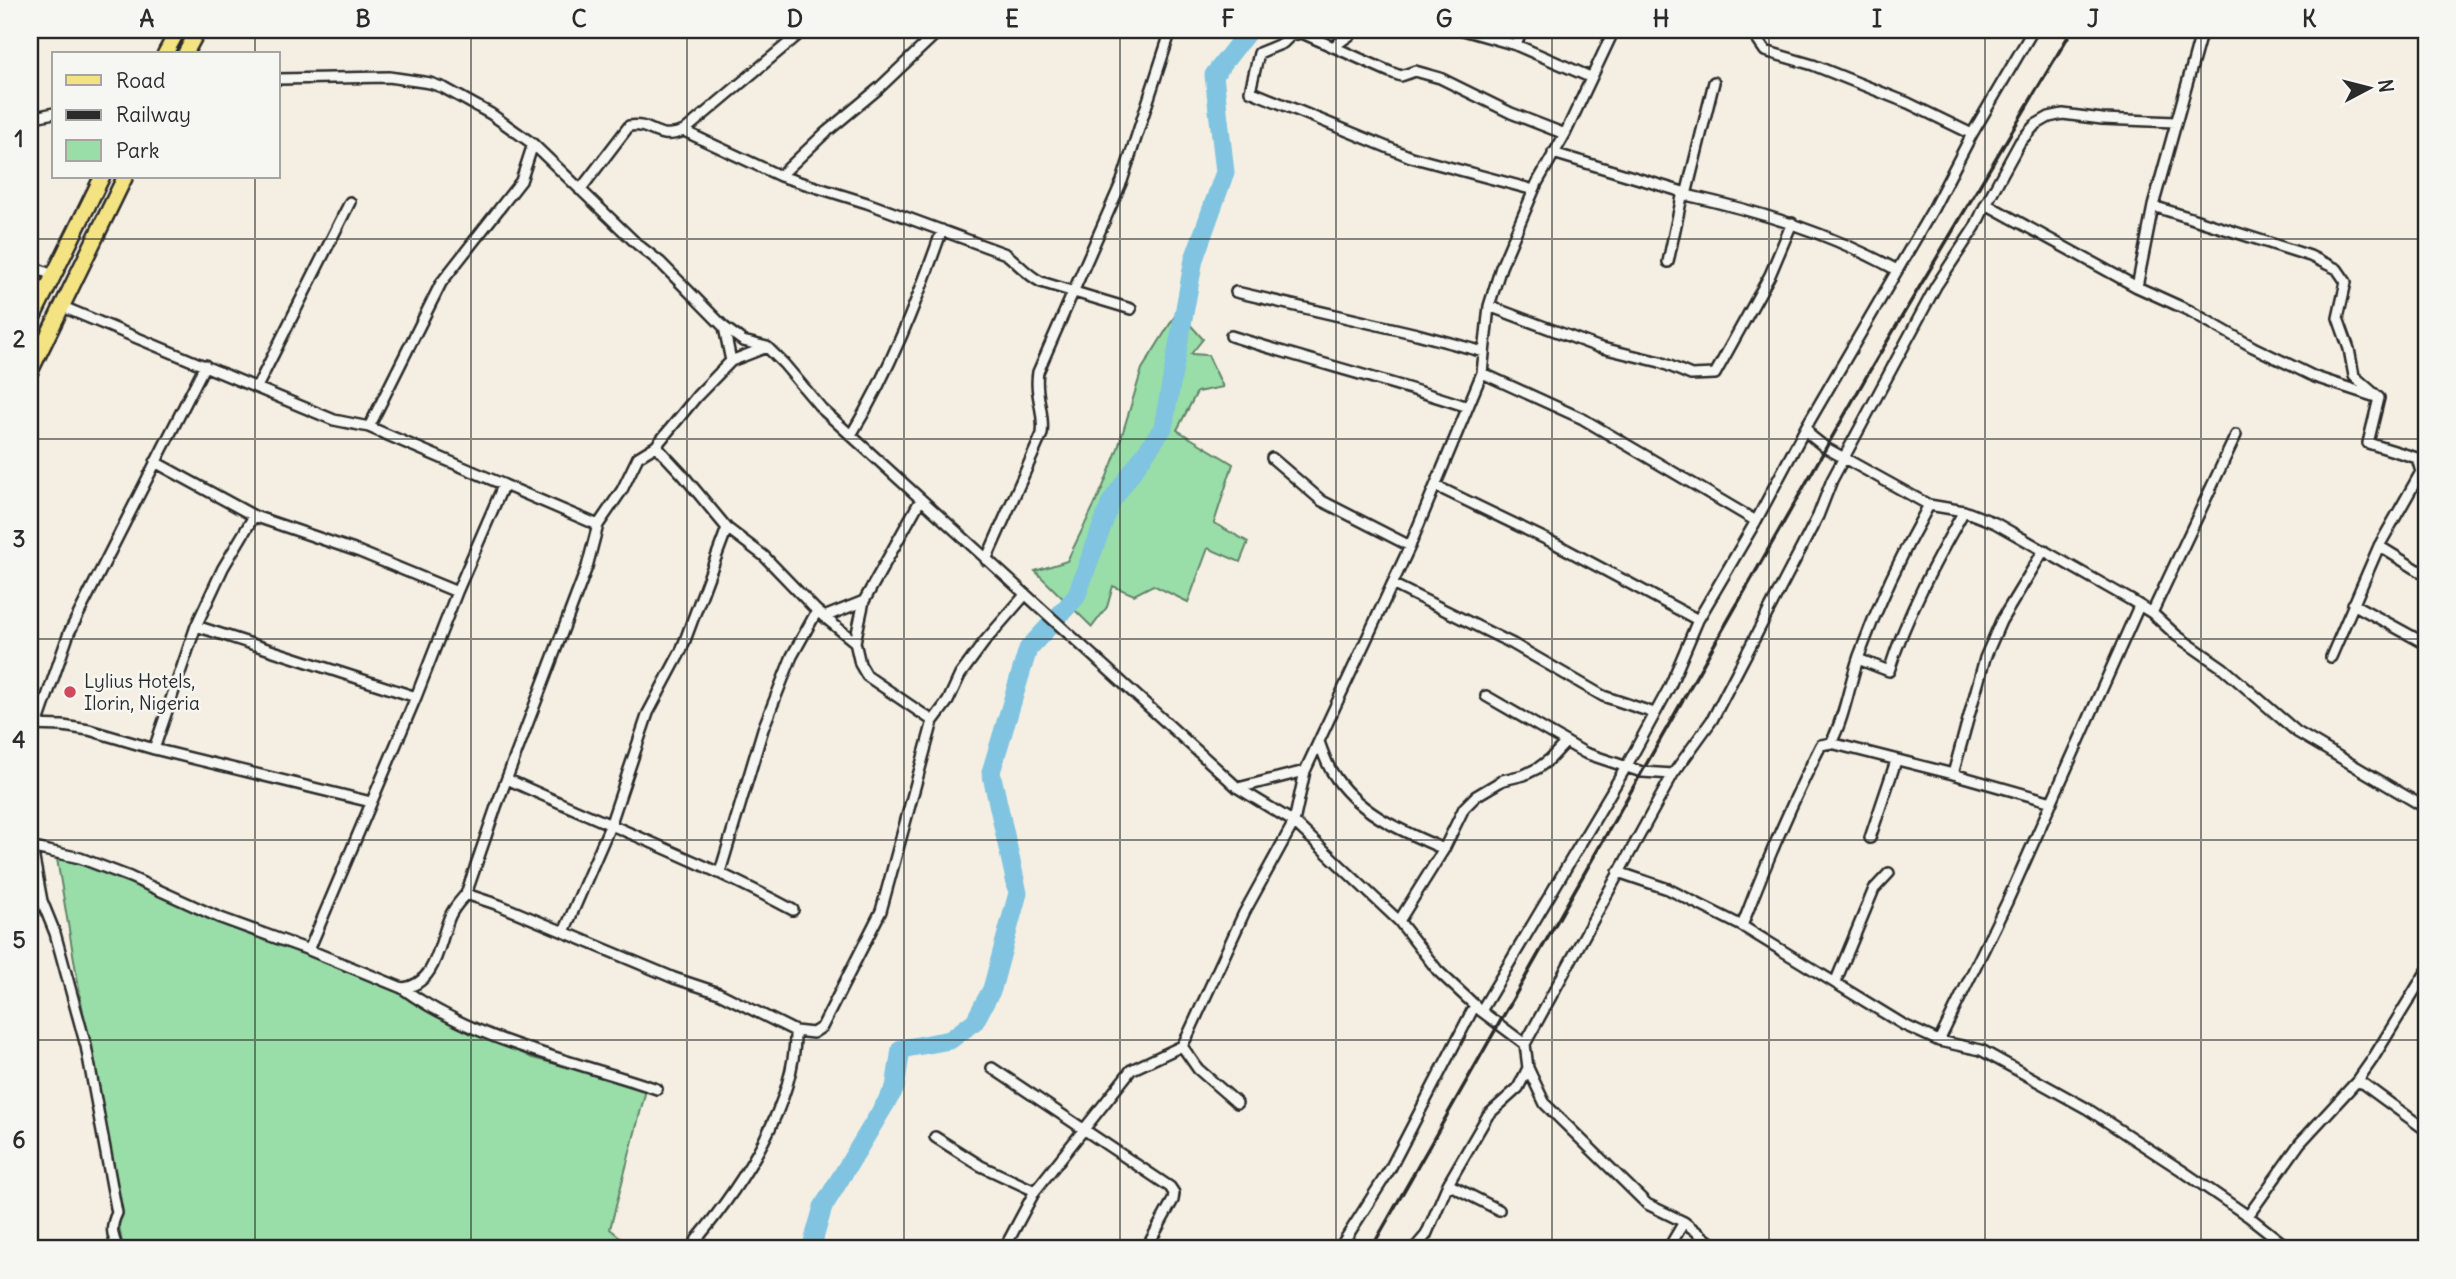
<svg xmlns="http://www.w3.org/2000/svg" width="2456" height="1279" font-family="Delius,sans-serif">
	<rect width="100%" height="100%" fill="#f4efe2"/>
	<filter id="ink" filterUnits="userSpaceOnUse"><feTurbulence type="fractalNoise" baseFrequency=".0143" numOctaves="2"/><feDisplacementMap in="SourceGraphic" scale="14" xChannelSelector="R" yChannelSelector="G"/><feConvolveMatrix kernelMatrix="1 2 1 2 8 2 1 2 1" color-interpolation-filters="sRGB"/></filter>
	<g filter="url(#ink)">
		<path fill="#99dda8" stroke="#62846a" stroke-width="2" d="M1178,311L1203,339L1191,354L1208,355L1223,387L1197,392L1177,430L1233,464L1214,523L1248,542L1240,562L1208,548L1188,602L1153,585L1134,595L1113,586L1107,607L1092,627L1035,571L1067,561L1102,489L1118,448L1142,369Z
			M56,853L402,988L532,1058L647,1086L610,1229L634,1249H123Z"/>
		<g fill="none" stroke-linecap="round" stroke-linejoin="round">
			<path stroke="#80c4e1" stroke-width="19" d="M811,1249L823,1207L895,1088L901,1049L950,1040L975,1021L992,989L1018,893L991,772L1028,649L1076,597L1111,502L1163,428L1194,259L1225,172L1214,75L1249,30"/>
			<g stroke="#2b2b2b" stroke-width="14">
				<path id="minor" d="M1463,30L1516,45L1590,77
					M1758,30L1756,38L1765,51L1813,65L1908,103L1972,134
					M2033,30L1972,134L1933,209L1806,427L1811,436L1826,448L1929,505L1964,511L1995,523L2129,599L2152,613L2177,636L2223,668L2297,732L2426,808
					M1516,45L1522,30
					M1333,47L1354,32V30
					M278,79L389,77L430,83L444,88L491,114L533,144L637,244L660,262L724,327L743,341L767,347L784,364L822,409L1238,788L1294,822L1399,921L1438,971L1481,1011L1525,1044L1528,1068L1545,1104L1647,1204L1684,1222L1719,1249
					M30,118L54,113
					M684,131L780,176L867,203L1006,254C1019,264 1027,275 1041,282L1131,309
					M1553,153L1683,192L1686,195C1762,212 1829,233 1897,270
					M780,176L824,134L878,89L940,30
					M580,190L629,126C653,122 654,142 684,131L804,30
					M1534,190L1411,157L1250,91L1259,53L1283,43L1291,35L1302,33L1390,72L1401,76L1415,71L1440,78L1511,113L1565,134
					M1686,195L1714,82
					M1986,204L2020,142L2035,125L2049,117L2063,114L2102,119L2175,122
					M2153,206L2310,256L2337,269L2346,282L2338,318L2349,349L2354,376L2379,398L2368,443L2417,458L2421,472L2379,546L2331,657
					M1668,262L1683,192
					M30,266L53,275
					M2137,287L2153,206L2202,30
					M1236,292L1417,334L1484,352
					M1489,306L1598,347L1660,362L1691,375L1715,374L1770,275L1792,223
					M63,307L334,420L369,427L598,525
					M724,327L731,361
					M1231,336C1310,361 1390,381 1468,407
					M1482,373L1583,419L1756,521
					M257,387L350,202
					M369,427L441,283L521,181L533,144
					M851,435C890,371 917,301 942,230
					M656,446L683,475L727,528L764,556L817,611L855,642L860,664L867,676L933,721
					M1272,458L1322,501L1410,546
					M155,462L254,516L360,552L457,592
					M1436,486L1556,544L1698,620
					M2379,546L2426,575
					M986,560L1042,434C1045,411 1034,395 1038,372L1122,181L1171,30
					M1392,584L1513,644L1603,696L1654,713
					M2353,604L2426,644
					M2152,613L2236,435
					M824,617L864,601L921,499
					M196,626L416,697
					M855,642L864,601
					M1858,659L1889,671C1907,614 1935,562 1964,511
					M1486,696L1585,753L1642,772L1673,774
					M30,725L63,726L89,730L154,749L371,802
					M37,725L69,633L205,365
					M1319,742C1323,752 1326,763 1332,772C1357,813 1402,831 1444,849
					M1831,743L1953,774L2052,802
					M154,749L196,626L223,568L254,516
					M1953,774L1985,658L2001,621L2044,550
					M507,779C602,823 700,860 793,910
					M1238,788L1305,771
					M1870,838L1896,761
					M30,847L80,858L130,877L218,917L309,950L402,988C437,985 439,941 450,916C454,907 460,901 466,894L496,807L587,567L598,525L622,490L638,457L656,446L697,396L731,361L767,347
					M32,848L42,901L55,933L86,1046L117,1213C110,1227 112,1235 118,1249
					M720,872L763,729L792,656L817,611
					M1618,872L1668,889L1742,926L1904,1025L1939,1041L1981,1050L2086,1108L2181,1170L2248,1216L2290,1249
					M466,894L499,905L674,978L719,993L795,1031L813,1033L822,1027L881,911L933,721L948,701L960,675L985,641L1025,595
					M1399,921L1444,849L1464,808L1476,796L1503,780L1524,775L1538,768L1550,759L1566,742
					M1742,926C1766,863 1790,806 1821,745L1831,743C1845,716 1849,685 1859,656C1878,604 1902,553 1929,505
					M564,932L610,826L648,713L681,651L727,528
					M309,950L416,697L457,592L503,486
					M1835,983L1874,889L1889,873
					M402,988C476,1042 572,1060 657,1089
					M1481,1011L1626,767L1670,686L1698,620L1756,521L1806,427
					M1939,1041L2007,902L2139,606
					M1525,1044L1673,774L1712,720L1818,516L1832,480L1936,286L1975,227L1986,204L2137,287L2190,311L2253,347L2315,377L2379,398
					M1182,1046L1198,1069L1237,1103
					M992,1068L1170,1187L1174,1193L1173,1200L1146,1249
					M2358,1080L2426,1130
					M935,1137L981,1166L1035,1191
					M1448,1184L1499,1210
					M2248,1216L2300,1143L2358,1080L2372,1060L2426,972
					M693,1249L697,1239C741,1186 797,1102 795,1031
					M1004,1249L1035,1191L1131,1070L1182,1046L1188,1035L1244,913L1294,822L1305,771L1410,546L1482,373L1489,306L1501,267L1537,183L1565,134L1614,30
					M1339,1249L1390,1169L1475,1005
					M1414,1249L1426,1235L1448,1184L1488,1115L1518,1088L1528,1068
					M1668,1249L1684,1222"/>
			</g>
			<g stroke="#2b2b2b" stroke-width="19">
				<path id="primary" d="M165,54L178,30
					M185,54L198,30
					M30,323L102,177
					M30,372L125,177"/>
			</g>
			<use href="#minor" stroke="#f6f6f2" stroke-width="9"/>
			<use href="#primary" stroke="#f4e382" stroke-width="14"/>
			<path stroke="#2b2b2b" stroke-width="3.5" d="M1371,1249L1869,372L2072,30"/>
		</g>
	</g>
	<path fill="none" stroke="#2b2b2b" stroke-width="2" stroke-opacity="0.55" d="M255,30V54M471,30V1249M687,30V1249M904,30V1249M1120,30V1249M1336,30V1249M1552,30V1249M1769,30V1249M1985,30V1249M2201,30V1249M255,177V1249M30,239H2426M30,439H2426M30,639H2426M30,840H2426M30,1040H2426"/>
	<circle fill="#d1495b" stroke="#f6f6f2" stroke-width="2.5" cx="70" cy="692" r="7"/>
	<g text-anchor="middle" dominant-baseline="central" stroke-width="5" stroke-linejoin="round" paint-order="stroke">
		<g font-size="19" fill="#2b2b2b" stroke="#f6f6f2" text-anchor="start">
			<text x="84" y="681">Lylius Hotels,<tspan x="84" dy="22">Ilorin, Nigeria</tspan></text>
		</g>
	</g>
	<rect width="2456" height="1279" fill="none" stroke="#f6f6f2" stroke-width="77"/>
	<rect x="52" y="52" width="228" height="126" fill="#f6f6f2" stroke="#a5a5a2" stroke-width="2"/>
	<rect x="66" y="75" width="35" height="10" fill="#f4e382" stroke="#a5a5a2" stroke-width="2"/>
	<text x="116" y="88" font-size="21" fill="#2b2b2b">Road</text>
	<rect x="66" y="110" width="35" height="10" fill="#2b2b2b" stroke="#a5a5a2" stroke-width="2"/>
	<text x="116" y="122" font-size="21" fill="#2b2b2b">Railway</text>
	<rect x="66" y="140" width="35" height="21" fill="#99dda8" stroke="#a5a5a2" stroke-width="2"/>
	<text x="116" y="158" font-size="21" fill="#2b2b2b">Park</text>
	<g transform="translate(2369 88) rotate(83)" stroke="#f6f6f2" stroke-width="5" paint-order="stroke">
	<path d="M0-5L12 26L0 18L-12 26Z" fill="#2b2b2b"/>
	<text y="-10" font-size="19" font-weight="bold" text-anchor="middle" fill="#2b2b2b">N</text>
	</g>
	<rect x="38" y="38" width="2380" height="1202" fill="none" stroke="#2b2b2b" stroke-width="2.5"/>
	<g font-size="23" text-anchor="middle" font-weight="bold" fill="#2b2b2b">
		<text x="147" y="27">A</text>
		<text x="363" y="27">B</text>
		<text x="579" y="27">C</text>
		<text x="795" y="27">D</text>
		<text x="1012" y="27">E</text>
		<text x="1228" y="27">F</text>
		<text x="1444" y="27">G</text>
		<text x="1661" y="27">H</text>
		<text x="1877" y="27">I</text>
		<text x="2093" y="27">J</text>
		<text x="2309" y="27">K</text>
		<text x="19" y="147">1</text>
		<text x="19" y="347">2</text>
		<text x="19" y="547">3</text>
		<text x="19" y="748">4</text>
		<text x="19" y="948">5</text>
		<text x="19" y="1148">6</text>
	</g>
</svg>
